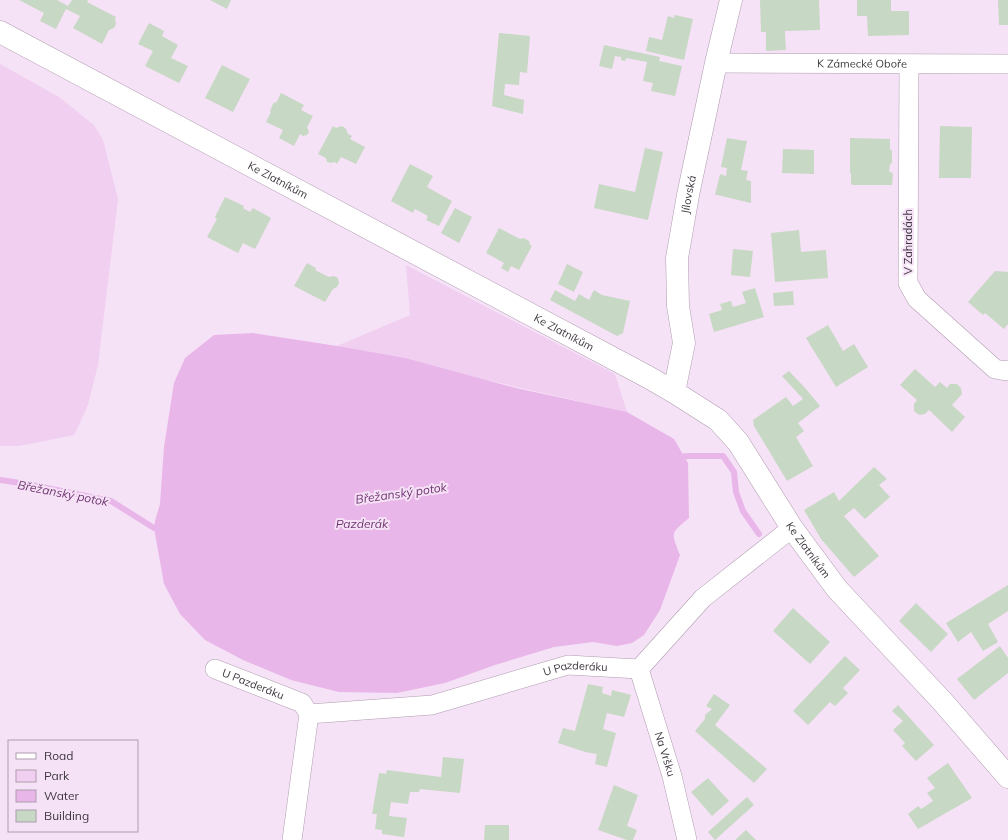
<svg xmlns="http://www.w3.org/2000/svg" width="1008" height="840" font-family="Mulish,sans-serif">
	<rect width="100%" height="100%" fill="#f6e2f6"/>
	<path fill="#f0cff1" d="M0,64L59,97L94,125L103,140L118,199L98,365L88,405L74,435L19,446H0Z
		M406,265L615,374L627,412L337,346L410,315Z"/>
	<path fill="#e8b6e9" d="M253,333L337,346L405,358L516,388L627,412L674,439L688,463L689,518C670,534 671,532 680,555L660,610L644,635L632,643L617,646L593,642L554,647L495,665L445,683L397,693L339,692L291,680L243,660L205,640L180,614L164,584L154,528L155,521L160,504L164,447L174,383L185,358L214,335Z"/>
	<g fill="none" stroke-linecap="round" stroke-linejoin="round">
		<path stroke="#e8b6e9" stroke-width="6" d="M677,457L689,456H723L734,472L736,492L743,511L759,534
			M0,480L27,484L111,501L154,528L161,527"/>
	</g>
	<path fill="#c7d8c4" d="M19,0H57L68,6L72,0H88L87,2L116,17L115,19L116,24L114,28L109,30L102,44L73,28L80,16L66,9L56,29L40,21L44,13Z
		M210,0H231L227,9Z
		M760,0H819L820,30L785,31L786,50L766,51V32H761Z
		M857,0H891V11H909V35L868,36L867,16H857Z
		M998,0H1008V25H999Z
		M675,15L693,19L684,60L646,51L649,37L662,40L668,16L674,18Z
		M149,23L164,31L162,36L178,45L171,58L188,66L179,83L145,66L153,51L138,44Z
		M499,33L530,36L527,73L520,72L519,85L505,84L504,95L524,100L523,114L492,106Z
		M604,45L660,57L659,61L682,66L675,96L651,91L653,83L643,81L647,62L626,58L625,61L621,60V57L615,56L612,69L599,66Z
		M222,65L250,79L233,112L205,98Z
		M281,93L304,105L301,110L313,116L307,127L309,132L307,135L303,136L300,134L294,146L279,138L283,130L266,122L271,112L270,111L274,102L276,103Z
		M333,126L336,128L342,126L346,129L348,134L352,136L350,139L365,147L356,164L341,157L337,164L335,162L331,163L327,162L326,158L318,154Z
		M940,126L972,127L971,178H939Z
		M727,138L745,141V140L747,141L741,170L748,171L746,180L751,181V203L717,195H715L720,174L726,176L727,168L721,167Z
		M850,138L890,139V149L892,151V163L890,164L889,172H891L893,174L892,185H853L851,184V173H850Z
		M645,148L663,152L648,220L594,208L599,184L635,192Z
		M783,149L814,150V174L782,173Z
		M410,164L433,176L427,187L452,201L439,226L426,220L428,216L415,209L413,213L391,201Z
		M225,197L244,206L243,208L250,212L253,208L271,218L255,249L243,243L238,253L207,237L217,219L215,217Z
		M455,208L472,217L459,243L441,233Z
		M499,228L520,239L524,238L529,241L530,245L532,246L519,270L511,266L508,272L501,268L504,263L486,253Z
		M799,230L801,252L826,250L828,278L775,282L771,233Z
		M733,249L753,251L750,277L731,275Z
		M307,263L316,268L315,270L329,277L334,276L338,278L339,283L337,287L333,289L325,302L294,286Z
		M567,264L583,272L574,292L558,284Z
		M995,271L1008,272V324L1004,329L985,313L983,315L968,302Z
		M755,288L764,317L714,332L709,314L722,310L720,304L731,301L733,307L746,303L742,292Z
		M555,290L575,301L579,294L589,300L594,290L602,295L630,301L623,333L617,336L550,300Z
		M793,291L794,305L774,306L773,293Z
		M828,325L843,351L854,344L868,367L836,387L806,338Z
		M915,369L935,387L940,382L947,388L950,384H957L961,388L962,394L952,405L965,417L952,432L929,410L925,414L919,415L914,411V404L917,400L900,385Z
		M789,371L806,389L820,406L798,423L804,431L796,437L813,466L787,481L754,426L753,420L786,397L793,406L803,399L782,376Z
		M874,467L887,479L879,485L890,497L865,519L854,508L844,516L879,556L854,577L821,539L804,510L834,492L839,501Z
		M1008,585V611L988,624L998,642L983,651L971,632L958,642L946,623Z
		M916,603L948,634L931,652L899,621Z
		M793,608L830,642L810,664L773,631Z
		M1000,646L1008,658V673L974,700L957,679Z
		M845,656L860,670L843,688L848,693L835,706L830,702L808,725L793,711Z
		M588,684L603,687L602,693L611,696L612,690L631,695L624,717L607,713L603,729L616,733L607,767L595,764L597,754L585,752L558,743L563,728L575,731Z
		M714,694L730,705L715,725L767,769L754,783L695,731L705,719V715L712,709L706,706Z
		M898,705L934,745L916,761L902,746L905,743L893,730L903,721L892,711Z
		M443,757L464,759L460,793L420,789L419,792H410L408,804L391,802L389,816L407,818L404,837L382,834V830L375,829L377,814H372L379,773L386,774L387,770L441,777Z
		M948,763L972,798L918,829L908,814L918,806L921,809L933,801L927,793L935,788L927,778Z
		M708,778L729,801L712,816L691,792Z
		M614,785L638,795L627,826L637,830L633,840H627L598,830Z
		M747,797L754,805L715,840L708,832Z
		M485,825H509V840H484Z
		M746,830L756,840H735Z"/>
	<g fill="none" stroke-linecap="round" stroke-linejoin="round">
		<g stroke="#af9caf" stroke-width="20">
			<g id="street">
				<path id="s1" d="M716,63L1008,64"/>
				<path d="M909,64L908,283L917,299L995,369L1006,371L1008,370"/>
				<path id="s2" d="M215,669L302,703L309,714L292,840"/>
				<path d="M639,669L703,598L792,528"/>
				<path id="s3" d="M639,669L672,776L687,840"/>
				<path id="s4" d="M309,714L432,705L568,665L639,669"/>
			</g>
		</g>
		<g stroke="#af9caf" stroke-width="23">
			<g id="secondary">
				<path id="s5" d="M0,32L648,377L674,392L718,420L738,442L792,528L837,589L942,701L1008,777"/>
				<path id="s6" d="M674,392L684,343L678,306L677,258L688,195L716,63L731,0"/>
			</g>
		</g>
		<use href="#street" stroke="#fff" stroke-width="19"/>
		<use href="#secondary" stroke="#fff" stroke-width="22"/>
	</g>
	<g text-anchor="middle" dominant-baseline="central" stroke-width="4" stroke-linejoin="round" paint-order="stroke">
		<g font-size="11" fill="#3e373f" stroke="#f6e2f6">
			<text stroke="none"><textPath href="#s1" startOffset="146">K Zámecké Oboře</textPath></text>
			<text stroke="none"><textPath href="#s5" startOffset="315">Ke Zlatníkům</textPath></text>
			<text stroke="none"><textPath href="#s6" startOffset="200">Jílovská</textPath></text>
			<text transform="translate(908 242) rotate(-90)">V Zahradách</text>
			<text stroke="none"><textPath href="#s5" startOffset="639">Ke Zlatníkům</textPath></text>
			<text stroke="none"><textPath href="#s5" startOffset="975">Ke Zlatníkům</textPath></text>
			<text stroke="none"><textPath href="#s4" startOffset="272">U Pazderáku</textPath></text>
			<text stroke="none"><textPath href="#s2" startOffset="41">U Pazderáku</textPath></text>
			<text stroke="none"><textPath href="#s3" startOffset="89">Na Vršku</textPath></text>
		</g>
		<g font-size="12" font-style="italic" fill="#6f3572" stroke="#f6e2f6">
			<text transform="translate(63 493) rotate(11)">Břežanský potok</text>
			<text transform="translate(401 493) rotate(-8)">Břežanský potok</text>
			<text x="362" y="523">Pazderák</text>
		</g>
	</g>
	<rect x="8" y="740" width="130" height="92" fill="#f6e2f6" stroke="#ac9ead"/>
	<rect x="16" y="753" width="20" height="6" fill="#ffffff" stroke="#ac9ead"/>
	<text x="44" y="760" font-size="12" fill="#3e373f">Road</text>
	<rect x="16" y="770" width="20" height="12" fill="#f0cff1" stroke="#ac9ead"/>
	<text x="44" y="780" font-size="12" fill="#3e373f">Park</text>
	<rect x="16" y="790" width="20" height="12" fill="#e8b6e9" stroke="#ac9ead"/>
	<text x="44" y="800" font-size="12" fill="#3e373f">Water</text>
	<rect x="16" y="810" width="20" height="12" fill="#c7d8c4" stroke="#ac9ead"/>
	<text x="44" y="820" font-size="12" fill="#3e373f">Building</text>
</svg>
